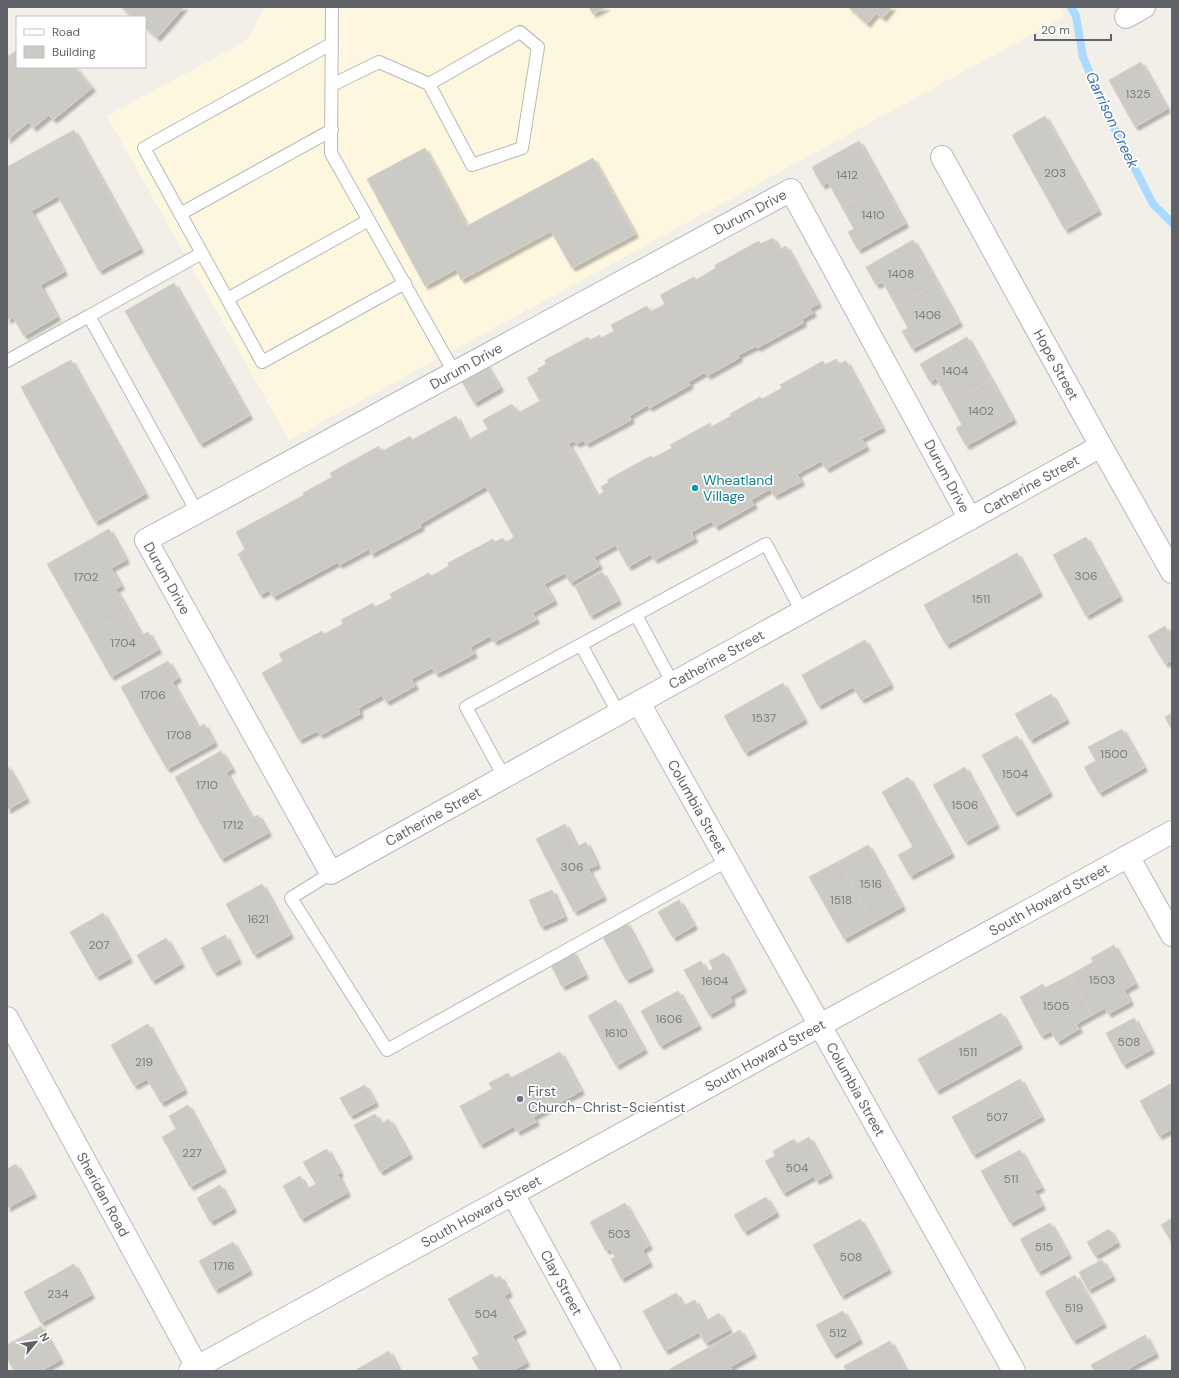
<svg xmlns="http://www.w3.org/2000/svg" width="1179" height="1378" font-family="'DM Sans',sans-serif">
	<defs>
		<filter id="shadow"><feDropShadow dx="3.5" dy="3.5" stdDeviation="1" flood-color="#0004"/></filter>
	</defs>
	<rect width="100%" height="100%" fill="#f1efe8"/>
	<path fill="#fef7e0" d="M264,7H1060L1065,16L289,440L107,116L248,40Z"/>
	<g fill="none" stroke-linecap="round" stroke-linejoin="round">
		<path stroke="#aadaff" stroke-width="8" d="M1071,7L1076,16L1083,57L1112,124L1153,204L1172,223"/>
	</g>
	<path fill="#cccac5" stroke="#d6d1c6" filter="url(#shadow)" d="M121,7H184L157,38L145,27V17H133Z
		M589,7H606L593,14Z
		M848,7H892L883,18L876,13L867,24Z
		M17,50V67H75L92,88L53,120L49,115L33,128L29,122L7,140V53L9,56Z
		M1141,62L1167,109L1135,127L1109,80Z
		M1045,116L1098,211L1065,230L1012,135Z
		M74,130L140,249L99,271L58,196L31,211L64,272L40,285L57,317L24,336L13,317L7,320V167Z
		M859,141L883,184L842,207L828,182L822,186L812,167Z
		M425,148L467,226L593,158L635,234L572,268L551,231L461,280L456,269L425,286L367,179Z
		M883,184L905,224L858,250L848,232L854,229L842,207Z
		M773,238L779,250L786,246L818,304L810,308L813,313L802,319L803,323L757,348L756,346L738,355L739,358L707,376L705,372L688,382L690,385L649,408L647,405L629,416L631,420L586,444L584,440L576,444L574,441L568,443L597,496L604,492L601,487L609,482L607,480L651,456L653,458L672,448L670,445L710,423L711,427L731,416L730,414L760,397L762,399L782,388L780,385L823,361L825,365L836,359L839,364L846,361L882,428L861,439L866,447L826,469L821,461L797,474L801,482L774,496L770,489L751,500L754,505L715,527L712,521L691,532L694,539L654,560L651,554L628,567L616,545L594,557L599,566L570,583L565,573L544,584L554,601L532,613L536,620L494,642L490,636L470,647L474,654L436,674L432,668L411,679L415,686L386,702L382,695L358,708L360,714L320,735L317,731L299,740L262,673L283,661L279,654L322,631L324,634L343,624L341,620L373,603L375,607L392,598L390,594L429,573L431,576L449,566L448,563L493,539L495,542L503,538L506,542L514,537L486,486L420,524L421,527L371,554L369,549L339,565L338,562L273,597L269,590L260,595L238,554L245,549L236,532L304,495L303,493L332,477L330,473L379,446L381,452L410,436L412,440L456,416L468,440L488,429L483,420L512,404L518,413L540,401L527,378L539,371L537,369L546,364L545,360L588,337L590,340L600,335L601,338L614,331L611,325L647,306L650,312L665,304L660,295L694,277L696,280L716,268L715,265L759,241L760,244Z
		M913,240L937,283L896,306L883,282L876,285L866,267Z
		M174,283L249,416L200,444L125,311Z
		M937,283L959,323L912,349L902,331L908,328L896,306Z
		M967,337L991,380L950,403L936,378L930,382L920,364Z
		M482,358L500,388L474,403L457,373Z
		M71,360L145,494L95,522L21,387Z
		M991,380L1013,420L966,446L956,428L962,425L950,403Z
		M109,529L126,560L111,568L121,586L115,589L128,611L87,634L47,564Z
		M1086,537L1119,597L1086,616L1053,555Z
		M1017,553L1039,593L946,645L924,605Z
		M602,572L618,601L590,616L575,586Z
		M128,611L141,635L148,632L158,650L111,677L87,634Z
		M1165,626L1172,639V660L1165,664L1148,636Z
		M865,640L890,685L861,700L853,687L818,706L802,675Z
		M168,661L178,678L172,682L184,703L143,727L121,687Z
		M783,683L804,720L745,753L724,716Z
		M1051,694L1066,720L1030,740L1015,714Z
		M184,703L198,728L204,724L214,743L167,769L143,727Z
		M1172,713V730L1165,717Z
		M1122,729L1144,768L1099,793L1084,767L1096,761L1088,747Z
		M1017,736L1049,793L1014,813L982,755Z
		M221,751L232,769L226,772L238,794L197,817L175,777Z
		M7,765L26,799L7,810Z
		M965,767L996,825L965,842L933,785Z
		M908,777L951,854L910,876L898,855L913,847L882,792Z
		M238,794L252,818L258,815L268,833L221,859L197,817Z
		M565,824L577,847L586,842L597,865L588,869L603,897L574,912L536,839Z
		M868,845L902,907L873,923L839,861Z
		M839,861L873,923L844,939L809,877Z
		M262,884L290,935L254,955L226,904Z
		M552,890L564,917L541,927L529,900Z
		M679,900L694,926L673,938L658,912Z
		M103,913L129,959L96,977L70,932Z
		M626,922L650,968L626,980L602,935Z
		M225,935L238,960L214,973L201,948Z
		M166,938L181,964L152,981L137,955Z
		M1114,945L1135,984L1124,990L1130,1002L1108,1014L1105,1008L1092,1015L1070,975L1093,962L1091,958Z
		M572,951L585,975L562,987L550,963Z
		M724,953L743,989L730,996L732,1002L709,1015L684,970L701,961L707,972L713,969L709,961Z
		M1070,975L1092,1015L1076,1024L1079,1029L1057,1042L1051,1031L1041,1036L1020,997L1043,984L1045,988Z
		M678,991L698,1026L660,1046L641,1011Z
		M616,1000L644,1050L616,1066L588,1016Z
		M1001,1013L1019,1045L936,1091L918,1059Z
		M1134,1018L1151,1050L1123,1065L1106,1033Z
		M148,1024L184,1090L161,1103L147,1079L134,1086L111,1045Z
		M560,1052L581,1091L533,1117L536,1122L517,1132L514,1126L480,1145L460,1106L492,1089L489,1083L508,1073L511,1078Z
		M1020,1079L1041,1117L973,1155L952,1117Z
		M1172,1083V1129L1159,1136L1140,1101Z
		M365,1085L375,1103L350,1116L340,1098Z
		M188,1105L223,1169L190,1187L162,1137L176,1129L169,1116Z
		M375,1114L381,1124L389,1119L409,1155L380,1172L354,1125Z
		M809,1137L829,1174L816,1181L814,1176L783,1193L765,1161L775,1156L773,1151L794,1139L797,1144Z
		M327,1149L340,1173L337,1174L347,1193L301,1219L283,1186L300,1176L307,1189L316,1184L303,1162Z
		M1020,1150L1041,1188L1034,1191L1042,1206L1010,1223L981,1171Z
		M16,1164L33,1194L7,1208V1169Z
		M220,1185L233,1209L210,1222L197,1198Z
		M766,1197L776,1213L744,1232L734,1215Z
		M625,1203L649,1246L642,1250L649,1263L621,1279L611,1259L615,1257L610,1248L606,1251L590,1222Z
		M1172,1218V1243L1161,1225Z
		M860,1219L888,1270L841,1296L813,1245Z
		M1050,1223L1068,1255L1038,1272L1020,1239Z
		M1109,1229L1117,1243L1095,1256L1087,1242Z
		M233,1242L249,1271L215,1290L199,1261Z
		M1102,1260L1112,1277L1088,1290L1079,1272Z
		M74,1264L91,1295L41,1323L24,1292Z
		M492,1274L495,1279L500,1276L509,1293L504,1296L523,1330L512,1336L526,1363L512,1371H480L472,1358L479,1354L448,1299Z
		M1075,1275L1103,1324L1073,1341L1045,1292Z
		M676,1293L683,1306L695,1300L706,1321L719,1313L729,1330L705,1343L699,1332L665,1351L643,1311Z
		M843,1311L859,1340L833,1355L816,1325Z
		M41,1326L60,1360L41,1371H14L7,1358V1345Z
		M740,1330L753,1354L730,1367L732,1371H671L670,1369Z
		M1145,1335L1155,1354L1129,1368L1131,1371H1094L1091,1365Z
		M890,1341L906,1371H846L844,1366Z
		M389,1351L399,1371H354Z"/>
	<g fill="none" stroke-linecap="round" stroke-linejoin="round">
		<g stroke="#b5b8bc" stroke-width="14">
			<path id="lane" d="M332,7L331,153L454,372
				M331,44L144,148L262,362L405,283
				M332,85L379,62L429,84L472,165L522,148L538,47L520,32L429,84
				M180,214L332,130
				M227,299L369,220
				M89,316L202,253
				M7,361L89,316L197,512
				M636,615L673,684
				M581,645L619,714
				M504,777L466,707L766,544L802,612
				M331,873L291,898L387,1050L727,861"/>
		</g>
		<g stroke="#b5b8bc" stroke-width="24">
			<g id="street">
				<path d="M1126,17L1144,7"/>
				<path id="s1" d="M942,157L1101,446L1172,572"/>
				<path id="s2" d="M970,519L791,190L146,540L331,873L1101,446"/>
				<path id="s3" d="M639,703L1014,1371"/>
				<path d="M1128,856L1172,935"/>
				<path id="s4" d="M513,1194L610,1371"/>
			</g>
		</g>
		<g stroke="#b6babf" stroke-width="24">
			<g id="secondary">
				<path id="s5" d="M7,1018L197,1367"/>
				<path id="s6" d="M190,1371L1172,832"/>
			</g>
		</g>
		<use href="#lane" stroke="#fff" stroke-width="12"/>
		<use href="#street" stroke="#fff" stroke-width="22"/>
		<use href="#secondary" stroke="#fff" stroke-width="22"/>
	</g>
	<circle fill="#0f9aa8" stroke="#fff" stroke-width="1.5" cx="695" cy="488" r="4"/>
	<circle fill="#6b7280" stroke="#fff" stroke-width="1.5" cx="520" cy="1099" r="4"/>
	<g text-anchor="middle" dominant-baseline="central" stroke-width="3.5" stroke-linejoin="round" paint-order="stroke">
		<g font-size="12" fill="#7a7d7f">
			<text x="1138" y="94">1325</text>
			<text x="1055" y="173">203</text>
			<text x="847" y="175">1412</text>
			<text x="873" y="215">1410</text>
			<text x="901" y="274">1408</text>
			<text x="928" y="315">1406</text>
			<text x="955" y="371">1404</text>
			<text x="981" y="411">1402</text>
			<text x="1086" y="576">306</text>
			<text x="86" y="577">1702</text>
			<text x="981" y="599">1511</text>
			<text x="123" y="643">1704</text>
			<text x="153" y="695">1706</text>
			<text x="764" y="718">1537</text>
			<text x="179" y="735">1708</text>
			<text x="1114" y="754">1500</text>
			<text x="1015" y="774">1504</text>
			<text x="207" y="785">1710</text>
			<text x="965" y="805">1506</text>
			<text x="233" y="825">1712</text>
			<text x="572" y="867">306</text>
			<text x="871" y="884">1516</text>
			<text x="841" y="900">1518</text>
			<text x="258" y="919">1621</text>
			<text x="99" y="945">207</text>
			<text x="1102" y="980">1503</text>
			<text x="715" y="981">1604</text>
			<text x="1056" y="1006">1505</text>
			<text x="669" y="1019">1606</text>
			<text x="616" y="1033">1610</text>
			<text x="1129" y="1042">508</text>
			<text x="968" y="1052">1511</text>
			<text x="144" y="1062">219</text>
			<text x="997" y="1117">507</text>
			<text x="192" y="1153">227</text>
			<text x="797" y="1168">504</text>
			<text x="1011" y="1179">511</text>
			<text x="619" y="1234">503</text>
			<text x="1044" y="1247">515</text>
			<text x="851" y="1257">508</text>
			<text x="224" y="1266">1716</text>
			<text x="58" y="1294">234</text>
			<text x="1074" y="1308">519</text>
			<text x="486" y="1314">504</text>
			<text x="838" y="1333">512</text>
		</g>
		<g font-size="14" fill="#5f6368" stroke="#fff">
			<text transform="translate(750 212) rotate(-28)">Durum Drive</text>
			<text stroke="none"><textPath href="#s1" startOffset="237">Hope Street</textPath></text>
			<text transform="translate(466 366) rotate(-29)">Durum Drive</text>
			<text transform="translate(947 476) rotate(62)">Durum Drive</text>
			<text stroke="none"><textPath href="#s2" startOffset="2290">Catherine Street</textPath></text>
			<text stroke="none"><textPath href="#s2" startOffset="1152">Durum Drive</textPath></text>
			<text stroke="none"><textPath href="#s2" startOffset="1930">Catherine Street</textPath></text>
			<text stroke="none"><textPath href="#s3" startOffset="119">Columbia Street</textPath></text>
			<text stroke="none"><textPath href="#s2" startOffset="1606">Catherine Street</textPath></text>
			<text stroke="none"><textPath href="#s6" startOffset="980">South Howard Street</textPath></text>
			<text stroke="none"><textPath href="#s6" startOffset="656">South Howard Street</textPath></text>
			<text stroke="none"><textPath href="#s3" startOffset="443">Columbia Street</textPath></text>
			<text stroke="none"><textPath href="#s5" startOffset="201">Sheridan Road</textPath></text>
			<text stroke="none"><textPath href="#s6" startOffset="332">South Howard Street</textPath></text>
			<text stroke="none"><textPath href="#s4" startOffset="101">Clay Street</textPath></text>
		</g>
		<g font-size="14" fill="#0d838f" stroke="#fff" text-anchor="start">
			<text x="703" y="480">Wheatland<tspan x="703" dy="16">Village</tspan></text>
		</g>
		<g font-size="14" fill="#5b616d" stroke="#fff" text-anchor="start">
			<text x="528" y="1091">First<tspan x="528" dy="16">Church-Christ-Scientist</tspan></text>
		</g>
		<g font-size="15" font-style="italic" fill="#4174aa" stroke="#fff">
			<text transform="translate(1112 120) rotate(65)">Garrison Creek</text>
		</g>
	</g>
	<rect width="1179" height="1378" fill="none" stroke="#5f6368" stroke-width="16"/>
	<rect x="16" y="16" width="130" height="52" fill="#ffffff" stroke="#bfc1c3"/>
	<rect x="24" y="29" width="20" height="6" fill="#ffffff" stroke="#bfc1c3"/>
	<text x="52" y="36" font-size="12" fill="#5f6368">Road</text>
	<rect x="24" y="46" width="20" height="12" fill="#cccac5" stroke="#bfc1c3"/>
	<text x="52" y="56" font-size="12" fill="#5f6368">Building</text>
	<g transform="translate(36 1342) rotate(61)" stroke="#ffffff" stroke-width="3" paint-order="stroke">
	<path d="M0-3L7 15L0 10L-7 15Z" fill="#5f6368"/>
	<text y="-6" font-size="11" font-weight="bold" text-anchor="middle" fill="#5f6368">N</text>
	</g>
	<path d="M1035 34v6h76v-6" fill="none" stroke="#5f6368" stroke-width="2"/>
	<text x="1041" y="34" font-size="12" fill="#5f6368" stroke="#ffffff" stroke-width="3" paint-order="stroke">20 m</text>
</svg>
